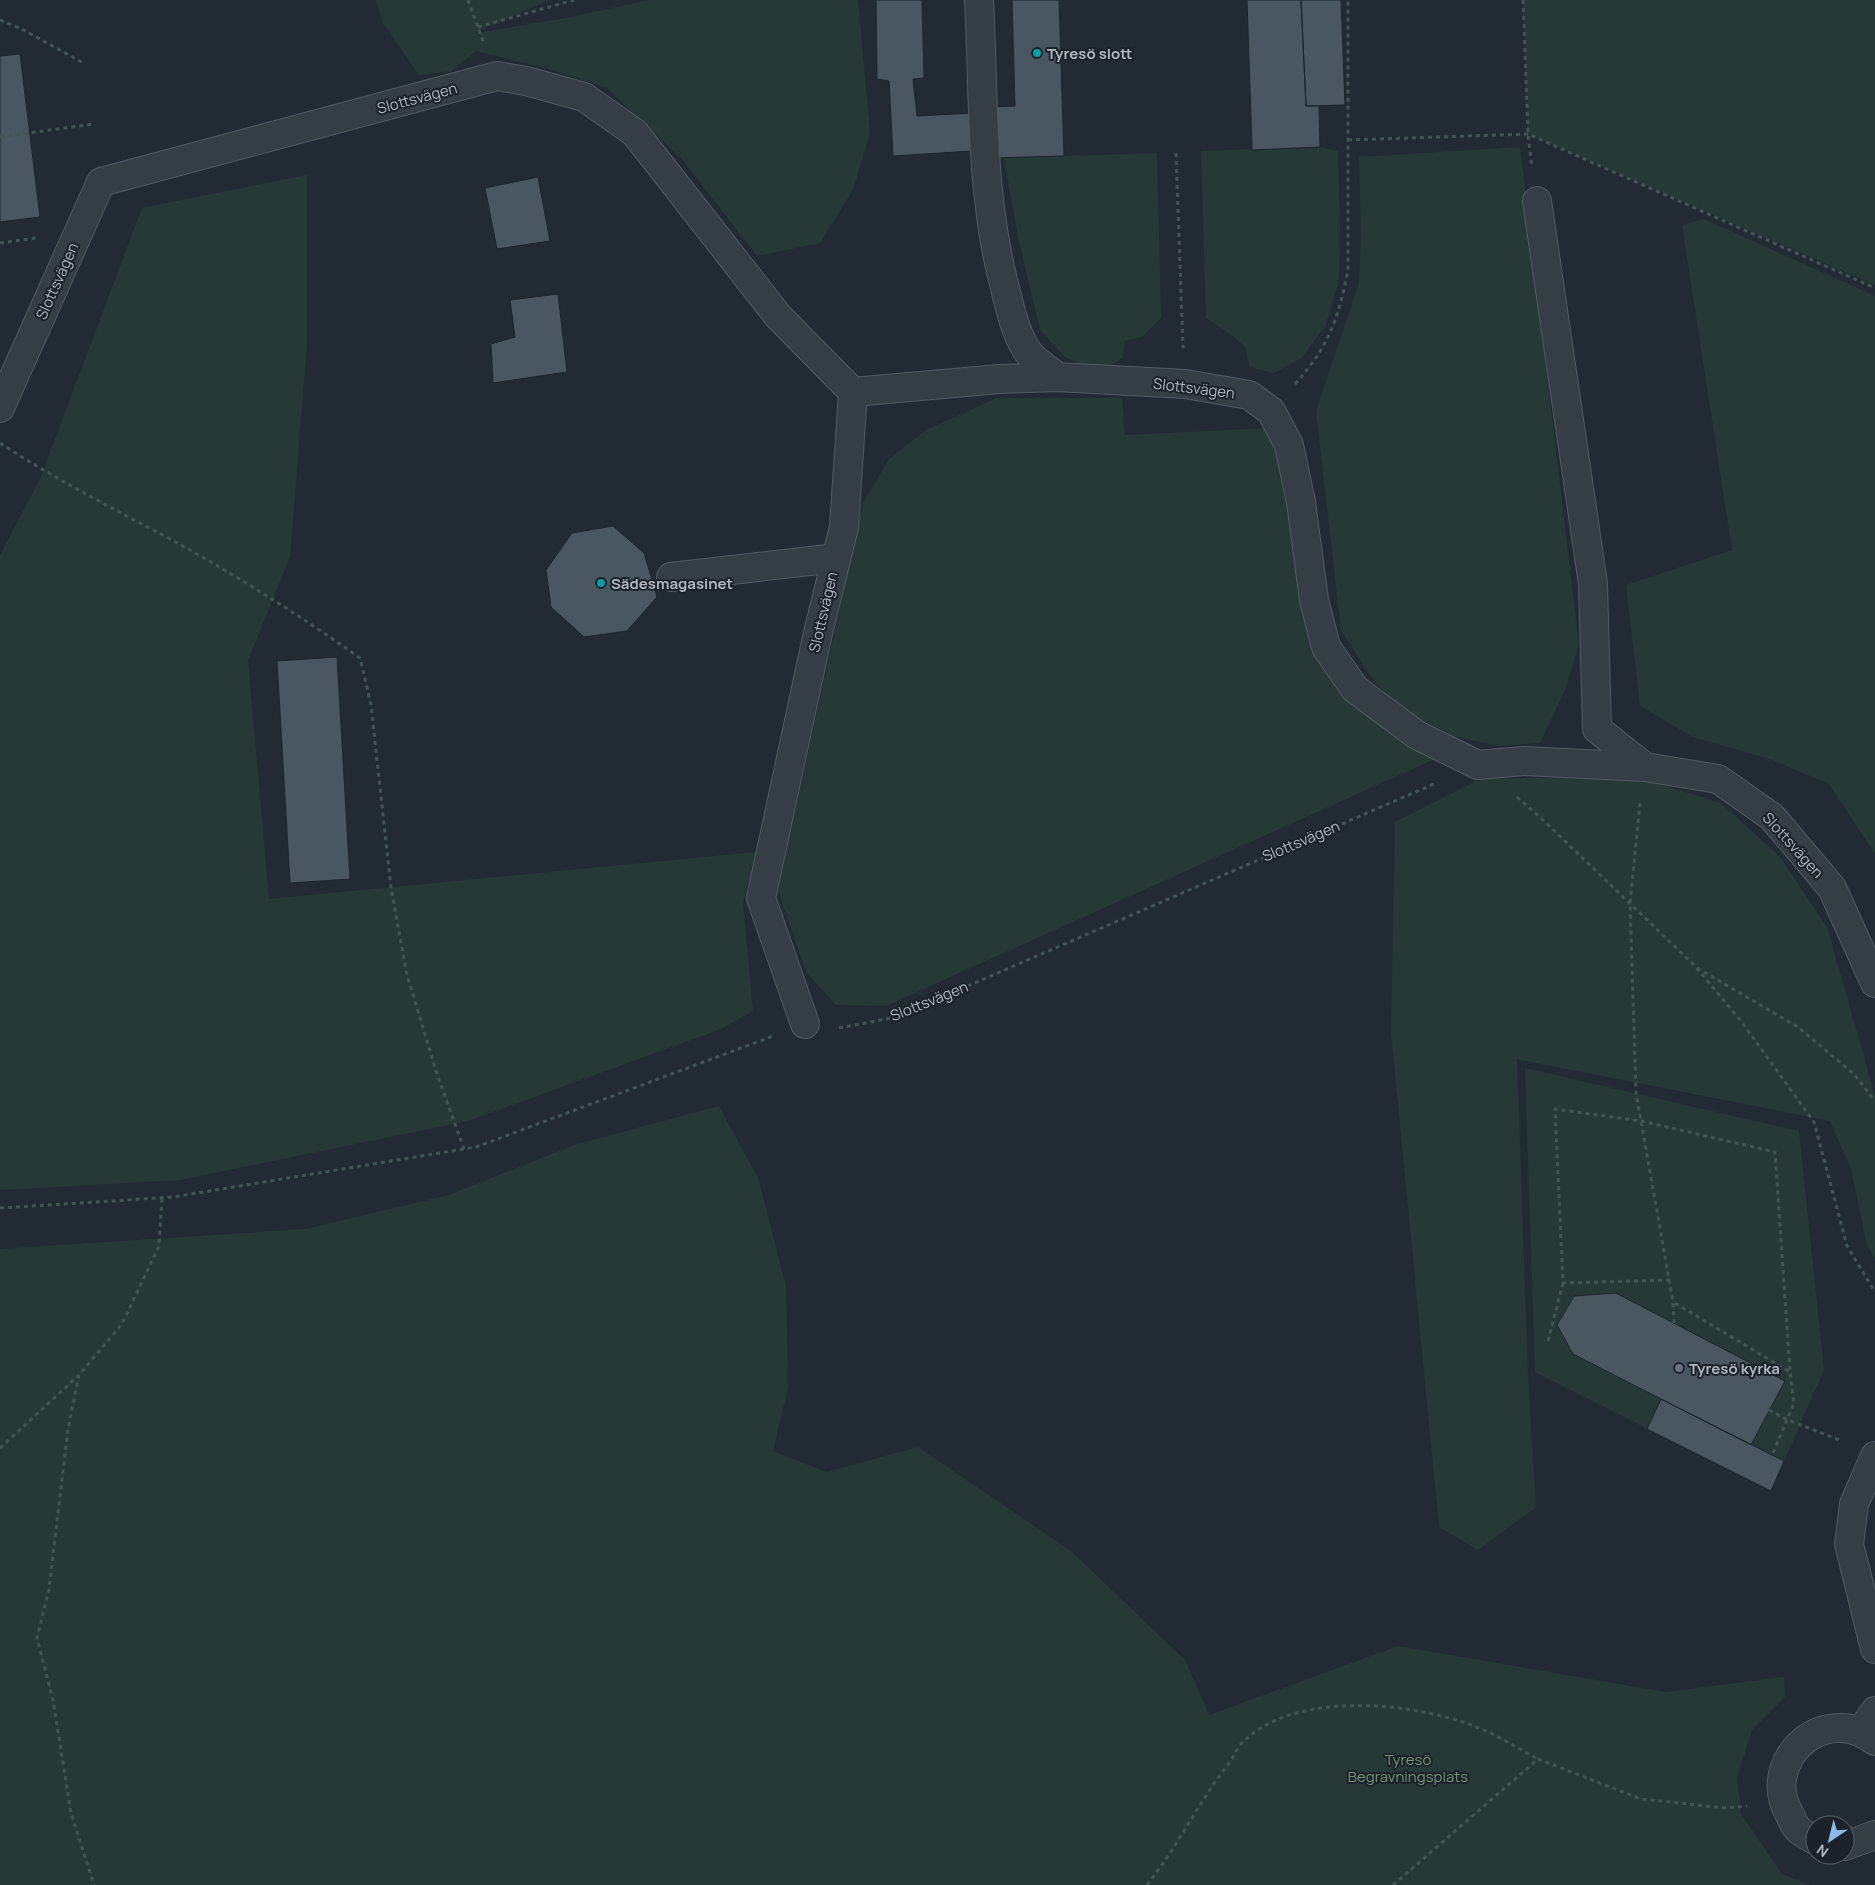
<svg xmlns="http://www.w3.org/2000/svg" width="1875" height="1885" font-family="Manrope,sans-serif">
	<rect width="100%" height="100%" fill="#222b34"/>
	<path fill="#273937" d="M376,0H550L471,34L566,18L649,0H858L870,133L853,190L820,243L757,256L682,159L607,88L549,69L476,51L451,71L419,75L383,23Z
		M1523,0H1875V285L1528,134Z
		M1320,147L1338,151L1340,229L1339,281L1325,327L1301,358L1274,373L1250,367L1245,347L1233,336L1206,318L1201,151Z
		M1520,147L1579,645L1565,690L1540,743L1498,746L1454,736L1410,714L1375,683L1341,630L1316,411L1359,283L1361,237L1359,157Z
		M1157,153L1161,318L1142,337L1125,341L1122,358L1109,367L1089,368L1065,357L1040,330L1018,237L1004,158Z
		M307,175V345L290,557L248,660L269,899L756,852L743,903L753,1011L721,1029L468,1121L180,1180L0,1190V555L40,479L142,208Z
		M1704,219L1875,296V854L1829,784L1770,759L1693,737L1640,706L1626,585L1732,550L1682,225Z
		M997,398H1122L1125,435L1270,428L1282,449L1321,651L1437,758L886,1006L836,1005L806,972L778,891L863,503L889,459L926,430Z
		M1633,776L1721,803L1780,857L1827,927L1875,1095V1258L1867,1246L1851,1169L1830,1121L1517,1059L1528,1376L1536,1507L1478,1550L1439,1527L1391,1031L1395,822L1480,779Z
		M1525,1068L1799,1131L1824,1370L1771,1491L1535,1372Z
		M719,1106L758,1178L786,1286L788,1388L773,1451L826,1472L918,1447L1071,1551L1185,1660L1209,1715L1398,1646L1666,1692L1784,1677L1785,1697L1752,1730L1737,1778L1741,1814L1782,1874L1810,1885H0V1249L305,1229L449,1195L574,1145Z"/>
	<path fill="#4a5660" stroke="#1d242b" d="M876,0H922L924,78L913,79L917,116L973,113L972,151L893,156L889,81L877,79Z
		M1012,0H1059L1064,156L989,158L987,107L1015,106Z
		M1247,0H1301L1306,106H1319L1320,147L1252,150Z
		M1301,0H1341L1345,105L1306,106Z
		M20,54L40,217L0,222V56Z
		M538,177L550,241L497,249L485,188Z
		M558,294L567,372L493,383L491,344L515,337L510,300Z
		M613,526L644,553L657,597L627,631L584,637L551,607L546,570L572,533Z
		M337,657L350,879L290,883L277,661Z
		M1616,1293L1785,1381L1751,1445L1573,1354L1557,1325L1574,1296Z
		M1661,1399L1784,1461L1771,1491L1647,1429Z"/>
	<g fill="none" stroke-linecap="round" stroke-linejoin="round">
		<g stroke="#525b63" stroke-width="30">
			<path id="minor" d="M979,0C984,96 980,194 1005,288C1010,309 1015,331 1026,349C1032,360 1048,369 1057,377
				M1537,201L1593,584L1597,729L1645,767
				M0,408L101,182L497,76L526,81L584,97L635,133L778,316L853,392L999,379L1057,377L1185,384L1249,395L1271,411L1289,445L1301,502L1314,600L1326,647L1355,689L1417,735L1478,765L1524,761L1645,767L1718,779L1772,817L1832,888L1875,983
				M671,577L836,558
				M805,1024L761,898L818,633L844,527L853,392
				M1875,1456L1854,1504L1849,1544L1875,1649
				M1861,1731L1875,1711
				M1815,1840C1810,1837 1803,1834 1799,1830C1794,1826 1792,1819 1789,1813C1767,1776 1797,1728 1839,1728C1853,1727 1864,1733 1875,1741
				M1845,1846L1875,1835"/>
		</g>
		<path stroke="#435455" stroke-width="3" stroke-dasharray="4 4" stroke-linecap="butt" d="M468,0L484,44
			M1523,0L1528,134L1532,168
			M0,20L22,29L85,64
			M478,27L574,0
			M0,137L93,124
			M1348,140L1528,134L1875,288
			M1176,153L1183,348
			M0,243L36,238
			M1295,384C1329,346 1338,320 1348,270V0
			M0,443C55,479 112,508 170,539C236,575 299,615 360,658L371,705L391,888L407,975L437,1074L464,1149
			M1517,797L1543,820L1694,965L1741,1021L1814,1122L1847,1246L1875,1292
			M1640,803L1630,903L1636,1093L1673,1302L1674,1323
			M1697,968L1798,1027L1854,1074L1875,1101
			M839,1028L896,1017L1434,784
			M0,1208L173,1197L476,1147L773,1036
			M1670,1280L1563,1283L1555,1109L1641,1121L1775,1152L1790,1372L1673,1302
			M1548,1341L1563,1283
			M79,1375L68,1429L49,1589L37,1638L53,1700L71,1813L94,1885
			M1769,1410L1788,1420L1842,1441
			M0,1448L79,1375L122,1324L159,1246L162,1198
			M1773,1453L1794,1403L1790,1372
			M1147,1885C1178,1846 1199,1801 1230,1762C1234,1756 1237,1748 1242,1743C1293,1690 1411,1702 1474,1726C1496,1734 1517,1748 1538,1759
			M1393,1885L1538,1759L1641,1799L1726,1808L1747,1806"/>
		<use href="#minor" stroke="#353d45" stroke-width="28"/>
	</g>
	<g fill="#0f9aa8" stroke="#1b2229" stroke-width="2">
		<circle cx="1037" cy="53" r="5"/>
		<circle cx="601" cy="583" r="5"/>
	</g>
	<circle fill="#6b7280" stroke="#1b2229" stroke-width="2" cx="1679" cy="1368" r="5"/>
	<g text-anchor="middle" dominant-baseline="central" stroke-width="4" stroke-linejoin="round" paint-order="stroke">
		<g font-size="15" font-weight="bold" fill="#afb8c2" stroke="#1b2229" text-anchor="start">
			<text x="1047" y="53">Tyresö slott</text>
			<text x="611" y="583">Sädesmagasinet</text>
			<text x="1689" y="1368">Tyresö kyrka</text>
		</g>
		<g font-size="15" fill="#afb8c2" stroke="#1b2229">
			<text transform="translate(417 98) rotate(-15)">Slottsvägen</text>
			<text transform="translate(57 281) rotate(-66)">Slottsvägen</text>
			<text transform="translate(1194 388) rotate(7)">Slottsvägen</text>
			<text transform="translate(823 612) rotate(-77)">Slottsvägen</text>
			<text transform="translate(1301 841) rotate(-23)">Slottsvägen</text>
			<text transform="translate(1793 845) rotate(48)">Slottsvägen</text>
			<text transform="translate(929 1001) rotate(-22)">Slottsvägen</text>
		</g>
		<g font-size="15" fill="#719576" stroke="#1b2229">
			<text x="1408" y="1759">Tyresö<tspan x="1408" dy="17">Begravningsplats</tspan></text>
		</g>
	</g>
	<g transform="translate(1830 1840) rotate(215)"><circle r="24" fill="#1b2229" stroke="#565e66"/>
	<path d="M0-4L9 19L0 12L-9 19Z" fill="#8bb9eb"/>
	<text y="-8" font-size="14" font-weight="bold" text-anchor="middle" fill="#afb8c2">N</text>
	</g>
</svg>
